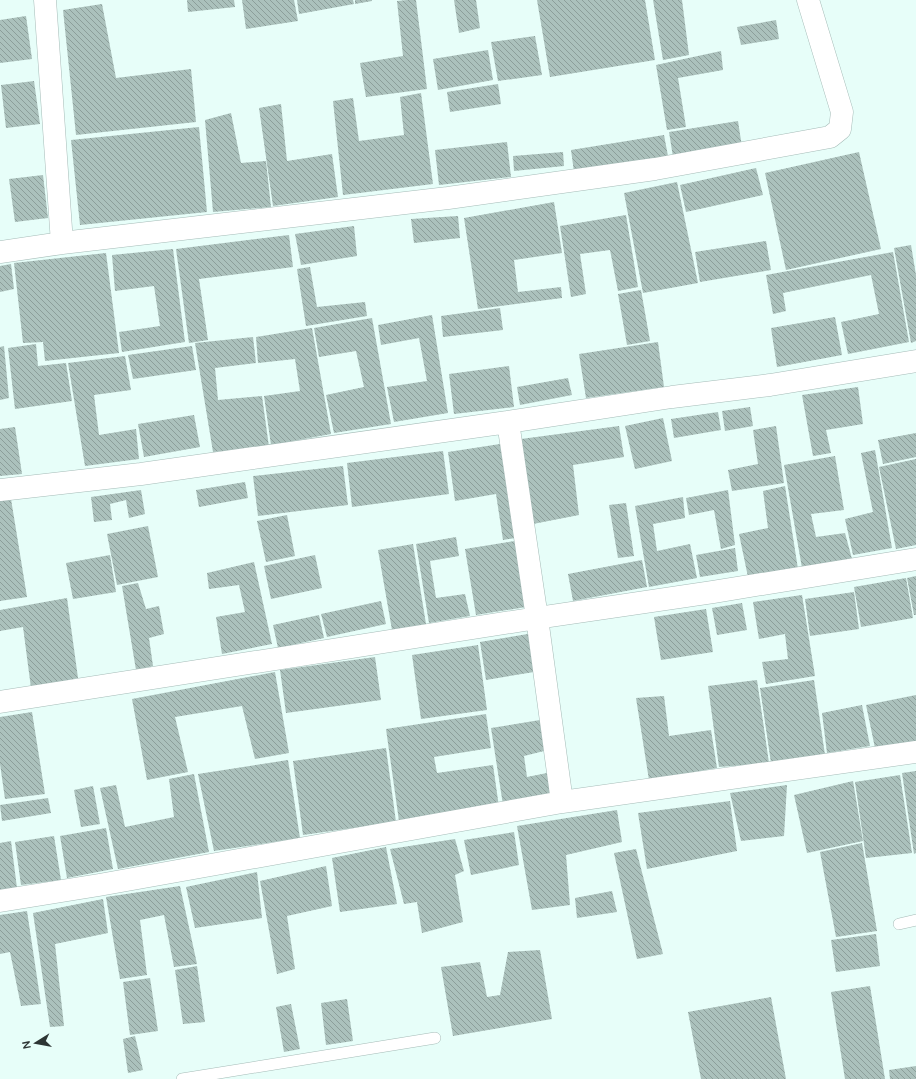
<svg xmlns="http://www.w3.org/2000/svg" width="916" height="1079" font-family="Ubuntu,sans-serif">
	<defs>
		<pattern id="building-back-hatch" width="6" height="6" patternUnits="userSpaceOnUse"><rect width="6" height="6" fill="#abc1bc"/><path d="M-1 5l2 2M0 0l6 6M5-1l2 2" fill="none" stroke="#8c9e9a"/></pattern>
	</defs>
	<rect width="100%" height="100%" fill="#e7fef9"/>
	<path fill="url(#building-back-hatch)" d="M187,0H234L235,7L188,12Z
		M242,0H294L298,21L246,29Z
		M297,0H353L354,4L299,14Z
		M355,0H372V1L355,4Z
		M407,0H416L427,89L366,97L360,63L403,56L397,1Z
		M454,0H476L480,28L459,33Z
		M537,0H645L655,60L550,77Z
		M653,0H682L689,55L663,60Z
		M102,4L116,78L191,69L196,122L76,135L63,10Z
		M26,16L32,59L0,63V20Z
		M776,20L779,39L741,45L737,27Z
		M535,36L542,75L498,81L491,42Z
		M488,50L493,80L438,90L433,59Z
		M721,51L723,70L678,78L686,127L667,130L656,65Z
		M34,81L40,124L6,128L1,85Z
		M498,84L501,104L450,112L447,92Z
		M421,93L433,184L343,195L333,101L353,98L359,141L404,135L400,97Z
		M281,104L287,161L332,154L338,197L273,206L259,108Z
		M231,113L241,163L266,161L271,207L213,212L205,120Z
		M738,121L742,147L673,157L669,132Z
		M199,127L207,212L80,225L71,140Z
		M664,135L668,156L574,172L571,150Z
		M507,142L511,177L439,185L435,150Z
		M563,152L564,166L514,171L513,156Z
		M859,152L881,249L786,270L765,173Z
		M756,168L763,195L686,212L680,185Z
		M43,175L48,218L15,222L9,179Z
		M677,182L698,283L643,293L624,193Z
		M554,202L562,253L514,260L518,292L561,287L562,298L478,309L464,218Z
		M626,215L638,287L618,291L610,250L580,254L586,294L571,297L560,226Z
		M458,216L460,238L414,243L411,219Z
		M354,226L357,256L301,265L295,234Z
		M289,235L293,267L199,279L208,340L189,343L176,249Z
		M766,241L771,270L700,282L695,252Z
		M911,245L916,275V341L911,343L894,248Z
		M173,249L185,342L122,352L119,332L160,326L154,286L115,291L112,255Z
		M893,252L909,342L848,354L841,322L879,314L871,275L783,293L786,311L773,314L766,275Z
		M106,253L119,353L45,361L43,342L23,343L14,263Z
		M11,264L14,289L0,292V266Z
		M310,267L317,307L365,302L367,316L306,326L297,269Z
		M641,290L650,341L627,345L618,294Z
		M500,308L503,330L443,337L441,316Z
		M432,315L448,413L394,422L387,387L427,381L419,338L381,345L378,325Z
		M835,317L842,355L777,367L771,328Z
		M372,318L391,424L334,433L326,395L364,387L356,351L319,357L314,328Z
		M312,328L331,434L271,445L264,396L300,391L295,359L258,363L256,337Z
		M253,337L256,363L215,368L218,400L262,396L269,447L213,452L195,343Z
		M658,342L664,387L586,398L579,354Z
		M36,344L38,366L66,363L72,401L15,409L8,348Z
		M4,346L9,398L0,400V347Z
		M192,346L196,370L133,379L128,355Z
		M125,356L131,390L94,395L99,435L136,429L139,459L85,466L68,363Z
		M509,366L514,407L454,414L449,374Z
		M568,378L572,395L520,405L517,387Z
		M858,387L863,424L826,430L831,453L813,456L802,395Z
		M750,407L753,426L725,431L722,411Z
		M718,412L721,430L674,438L671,419Z
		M194,415L200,447L144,457L138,424Z
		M663,418L672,461L635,469L625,426Z
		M619,426L624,457L573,465L579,515L533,524L521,439Z
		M776,426L784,483L732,491L728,470L758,464L753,430Z
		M15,427L22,474L0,476V429Z
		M916,433V457L883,464L878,440Z
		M500,444L515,538L503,540L496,494L455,501L448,452Z
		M875,450L892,548L853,555L845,519L873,512L861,453Z
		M443,451L449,494L352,507L347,463Z
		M835,456L844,510L811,514L816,537L845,533L852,559L802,568L784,465Z
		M916,459V545L896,549L879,467Z
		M343,466L348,505L258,516L253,476Z
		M245,482L248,498L199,507L196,490Z
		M785,486L798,569L748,577L739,534L768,528L763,491Z
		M141,490L145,514L129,518L126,500L110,504L112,520L94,522L91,497Z
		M728,490L735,545L721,549L714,510L689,515L686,498Z
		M683,497L685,518L653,524L657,551L690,544L697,578L649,587L635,506Z
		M11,499L27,597L0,601V500Z
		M626,503L634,556L618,558L609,505Z
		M287,515L295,556L266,562L257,521Z
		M148,526L158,577L117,585L107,534Z
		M456,537L459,556L430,561L436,598L465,594L470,616L429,623L416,544Z
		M515,541L526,607L476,615L465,549Z
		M413,544L426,624L392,630L378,550Z
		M735,548L738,571L700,577L696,555Z
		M110,555L116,592L73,599L66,563Z
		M315,555L322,588L271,599L264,566Z
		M642,560L647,587L573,601L568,574Z
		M254,562L272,644L222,654L216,617L245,612L239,585L209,589L207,573Z
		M916,576V615H914L907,578Z
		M906,578L913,618L861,627L854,587Z
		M138,583L146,609L159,606L164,634L149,638L153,666L136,670L122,586Z
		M854,592L859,629L810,636L805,599Z
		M802,595L815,676L766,684L762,662L788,659L785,634L759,639L753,602Z
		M67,598L78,678L31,688L23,627L0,631V610Z
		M381,601L386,624L327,637L321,614Z
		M742,603L747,630L717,635L712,608Z
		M706,609L713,652L661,660L654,617Z
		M319,615L324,638L278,648L273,625Z
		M528,634L534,672L486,680L480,642Z
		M478,645L487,710L421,719L412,655Z
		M375,657L381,700L286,713L280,670Z
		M275,672L289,753L255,759L242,706L175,717L188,772L147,780L132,699Z
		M757,680L769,763L719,767L708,686Z
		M814,680L825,755L771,763L760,688Z
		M916,695V741L875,748L866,705Z
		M664,696L669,736L711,730L717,768L649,780L636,698Z
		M862,705L870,746L827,753L822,713Z
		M32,712L45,794L5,799L0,764V717Z
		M486,714L491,748L434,757L437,773L493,765L499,807L399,821L386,729Z
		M540,720L544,751L524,756L527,777L547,773L552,798L503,805L491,728Z
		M386,748L396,822L303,835L293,761Z
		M288,760L300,838L214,851L198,774Z
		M916,771V853L914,854L902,773Z
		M194,774L209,852L118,869L100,788L116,785L125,827L174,817L169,779Z
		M900,775L912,853L866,858L855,782Z
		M853,781L863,841L807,853L794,795Z
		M787,785L784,836L741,841L730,793Z
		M93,786L100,824L81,827L74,790Z
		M48,798L51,813L2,821L0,805Z
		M730,801L737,851L647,869L638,813Z
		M617,810L622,842L566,855L570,905L532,910L517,826Z
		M106,828L113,869L67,878L60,836Z
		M514,832L519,865L471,875L464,840Z
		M54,836L61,880L21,885L15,842Z
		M455,839L464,871L455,875L463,922L422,933L417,902L404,904L390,849Z
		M11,841L17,888L0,890V843Z
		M862,843L877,931L836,937L820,852Z
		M386,847L397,904L340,912L332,858Z
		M636,849L663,954L637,959L614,853Z
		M326,866L332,906L287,916L295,969L277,974L260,881Z
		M257,872L262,918L195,928L186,887Z
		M180,886L197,964L174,967L164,915L140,920L147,975L120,979L106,897Z
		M612,891L617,912L577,918L575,898Z
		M103,899L108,933L55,944L64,1026L50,1027L33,913Z
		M27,911L41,1004L21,1006L10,952L0,954V915Z
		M876,934L880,966L836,972L831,940Z
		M540,950L552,1019L453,1036L441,967L480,962L487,997L500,995L508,952Z
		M197,966L205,1022L183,1024L175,970Z
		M150,978L158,1031L130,1035L123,982Z
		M870,986L885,1079H845L831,992Z
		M771,997L786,1079H701L688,1012Z
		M347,999L353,1041L326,1045L321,1003Z
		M291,1004L300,1049L284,1052L276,1007Z
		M135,1036L143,1070L128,1073L123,1039Z
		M916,1066V1079H890L889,1070Z"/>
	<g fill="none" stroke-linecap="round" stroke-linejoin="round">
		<g stroke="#a5bbb7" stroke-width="12">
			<path id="service" d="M899,924L916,920
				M182,1079L435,1038"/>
		</g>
		<g stroke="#a5bbb7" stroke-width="23">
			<path id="minor" d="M45,0L62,243
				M0,252L62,243L448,198L655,169L830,137L840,129L842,112L808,0
				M508,422L537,618L562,802
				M0,490L141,474L508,422L672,397L770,385L916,361
				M0,702L537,618L713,592L916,559
				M0,901L99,885L562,802L916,752"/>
		</g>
		<use href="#service" stroke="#fff" stroke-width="11"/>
		<use href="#minor" stroke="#fff" stroke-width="22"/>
	</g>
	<g transform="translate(36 1043) rotate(259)" stroke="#e7fef9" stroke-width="3" paint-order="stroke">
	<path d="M0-3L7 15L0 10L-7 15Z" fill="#2d3534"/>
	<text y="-6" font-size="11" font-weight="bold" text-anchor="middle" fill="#2d3534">N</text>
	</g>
</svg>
